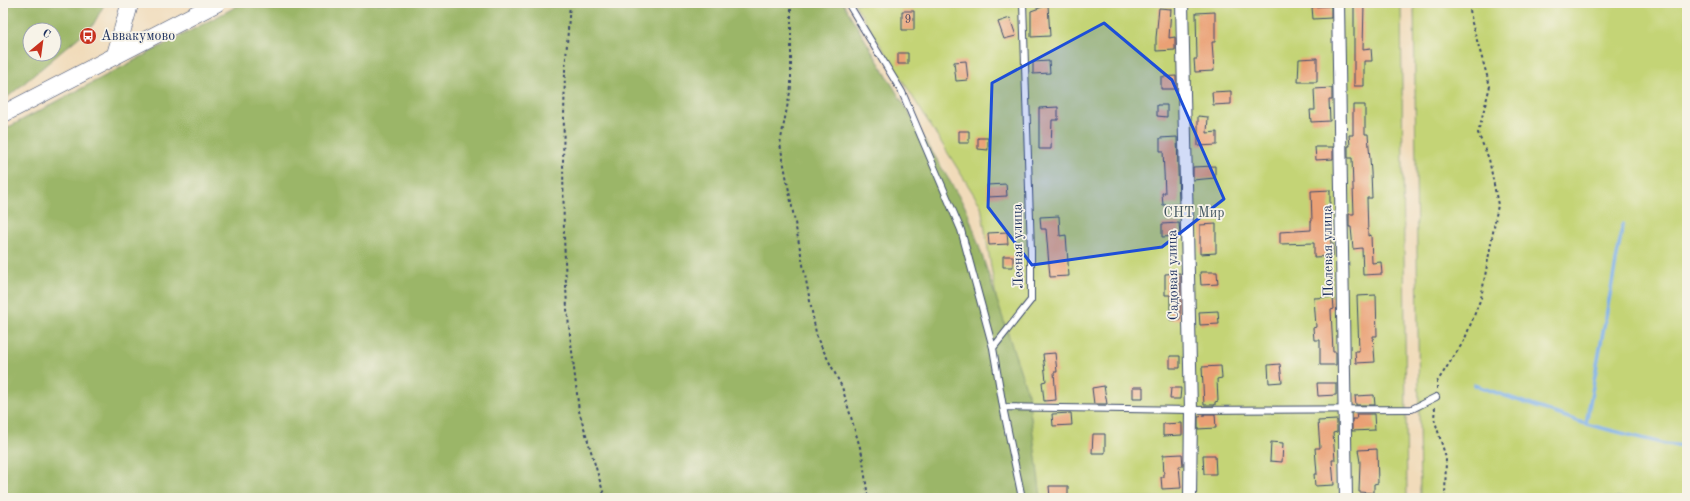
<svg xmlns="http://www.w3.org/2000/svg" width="1690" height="501" font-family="'Old Standard TT',serif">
	<rect width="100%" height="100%" fill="#f7f3e8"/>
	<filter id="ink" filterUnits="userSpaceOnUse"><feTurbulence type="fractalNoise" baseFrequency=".025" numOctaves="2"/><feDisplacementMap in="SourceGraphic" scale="8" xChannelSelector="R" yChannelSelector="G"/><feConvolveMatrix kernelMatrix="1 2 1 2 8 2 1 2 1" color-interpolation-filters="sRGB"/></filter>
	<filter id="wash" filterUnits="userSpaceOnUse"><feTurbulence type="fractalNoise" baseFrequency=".012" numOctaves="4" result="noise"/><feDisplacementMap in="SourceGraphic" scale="16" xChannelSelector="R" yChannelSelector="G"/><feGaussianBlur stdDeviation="0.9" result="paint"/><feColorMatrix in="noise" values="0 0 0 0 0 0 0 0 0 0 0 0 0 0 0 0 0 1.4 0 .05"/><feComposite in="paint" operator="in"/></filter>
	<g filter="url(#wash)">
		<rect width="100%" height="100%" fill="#f1dbba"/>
		<path fill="#c4d476" stroke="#70826a" d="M854,3H1401L1407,498H1029L981,206Z
			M1414,3H1687V498H1420Z"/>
		<path fill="#9bb667" stroke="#5b7262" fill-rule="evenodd" d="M3,3H105L93,25L3,101ZM30,30H54V54H30Z
			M243,3H843L967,210L1028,394L1041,498H3V130Z"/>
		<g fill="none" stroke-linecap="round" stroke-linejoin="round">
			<path stroke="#7db0ea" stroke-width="3.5" d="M1474,385L1586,424L1665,444L1687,446
				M1586,424L1623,224"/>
		</g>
		<g id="blocks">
			<path fill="#eaa074" d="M1354,3H1364L1363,49L1371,48L1372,61H1364V86H1354Z
				M1048,5L1050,36L1031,37V11Z
				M1331,6V18L1313,19L1312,7Z
				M1159,8L1171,9L1169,38L1175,37V50L1156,51V38Z
				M902,11H914V30H902Z
				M1215,12V42H1212L1214,71L1195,72L1194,59H1197L1196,13Z
				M1010,18L1016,36L1004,39L998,22Z
				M898,53H908V64H898Z
				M1317,58V82H1298L1299,59Z
				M966,61L968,80L956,81L954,62Z
				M1049,61L1050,73L1033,74V62Z
				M1176,76V89H1161V77Z
				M1332,88V100H1329L1330,121L1311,122L1310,110H1315L1314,89Z
				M1231,91V104L1213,105L1212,92Z
				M1157,105H1167V117L1157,116Z
				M1353,105H1365V134H1368L1371,172L1372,198H1367L1368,236L1371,235L1372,263L1381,262L1382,274L1363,275L1362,248L1353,249L1351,227H1349V214H1354L1353,187L1352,158H1348V146H1350L1349,135H1353Z
				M1058,107V120H1052L1051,149H1039V108Z
				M1198,116L1208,117L1207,133L1217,132V145L1198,146Z
				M959,131H969V143H959Z
				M1177,137L1179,204L1163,205L1162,193H1165L1163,151H1160V138Z
				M978,138H988V150L978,149Z
				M1315,147H1333V159L1316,160Z
				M1215,166V178L1193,180V167Z
				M1006,184L1007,196L988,197L987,185Z
				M1330,190V203H1329L1331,244H1333V256L1314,257V243L1280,244V232L1311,230V221H1312L1311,191Z
				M1059,216L1060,236L1066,235L1069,276L1050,277L1046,229H1041L1040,217Z
				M1179,223L1180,236L1162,237V224Z
				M1216,224V253L1200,254V225Z
				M1007,232L1008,244L989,245L988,233Z
				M1003,256H1013V267H1003Z
				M1200,272H1217L1218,284L1201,285Z
				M1180,273V320H1170V295H1165V274Z
				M1376,295L1377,336H1373L1375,362L1356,363L1355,351H1359L1357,296Z
				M1333,297L1334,309L1331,310L1333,352H1336V365H1320V340H1314L1313,328L1316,327L1314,298Z
				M1218,311L1219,324L1200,325L1199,312Z
				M1055,353L1057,372H1054L1056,400L1044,401L1042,382L1046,381L1043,354Z
				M1170,356H1180V368H1170Z
				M1280,364L1282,382L1269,383L1268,365Z
				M1221,366L1222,378L1217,379L1218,401L1215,402V405H1204L1202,367Z
				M1317,383H1336V395L1318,396Z
				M1104,386L1107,404H1094L1092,388Z
				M1133,387H1143V398H1133Z
				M1171,388H1181L1180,399H1170Z
				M1374,395L1375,405H1356L1355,396Z
				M1071,413L1072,425L1053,426L1052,414Z
				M1204,414H1215L1216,428L1198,429V417L1204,416Z
				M1356,414H1374L1375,430L1352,431V419H1357Z
				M1337,420V432L1333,433L1335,460H1332L1334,485L1315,486L1314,474H1317L1315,448H1320L1318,421Z
				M1182,423V435L1163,436V424Z
				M1093,434H1105V453H1092Z
				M1271,442L1283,443L1282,462L1270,461Z
				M1377,449L1378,483L1374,484V493L1359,492L1360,462L1358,450Z
				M1182,454L1183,466H1179L1181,488L1162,489L1161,477H1164L1163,455Z
				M1203,455H1215L1216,474H1204Z
				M1049,486H1068V498H1050Z"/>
		</g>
	</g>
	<g filter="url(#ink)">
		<use href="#blocks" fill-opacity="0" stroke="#3b496c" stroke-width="1"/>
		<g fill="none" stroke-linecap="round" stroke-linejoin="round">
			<g stroke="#3b496c" stroke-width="8">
				<path id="lane" d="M848,3L902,92L961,230L993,348
					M1003,407L1191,410L1412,409L1436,397
					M1022,498L1003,407L993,348L1031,300V251L1023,3"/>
			</g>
			<g stroke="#3b496c" stroke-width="14">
				<path id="street" d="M1182,3L1191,410L1190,498
					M1338,3L1346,498"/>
			</g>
			<g stroke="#3b496c" stroke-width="18">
				<path id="secondary" d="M115,56L130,3
					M3,114L217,3"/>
			</g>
			<path stroke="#3b496c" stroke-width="2" stroke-dasharray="3 3" stroke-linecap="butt" d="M570,3L565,71L563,163L564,236L567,309L579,411L605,498
				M791,3V87L780,144L817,338L842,387L862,454L868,498
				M1437,389V382L1464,341L1481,298L1498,205L1489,159L1478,133L1490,86L1472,23L1469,3
				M1435,407L1434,418L1446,458L1445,498"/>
			<use href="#lane" stroke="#fff" stroke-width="6"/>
			<use href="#street" stroke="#fff" stroke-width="12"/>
			<use href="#secondary" stroke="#fff" stroke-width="17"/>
		</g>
	</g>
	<path fill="#1d4ed8" fill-opacity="0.2" stroke="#1d4ed8" stroke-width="3" stroke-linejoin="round" d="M1104,23L1172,80L1224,199L1162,247L1032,265L988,207L992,83Z"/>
	<defs>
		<g id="bus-disc" transform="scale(0.9)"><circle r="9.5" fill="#c8321e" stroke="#f7f3e8"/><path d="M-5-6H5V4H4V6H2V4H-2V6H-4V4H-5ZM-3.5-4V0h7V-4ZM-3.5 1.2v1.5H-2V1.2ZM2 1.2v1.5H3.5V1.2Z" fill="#fff"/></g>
	</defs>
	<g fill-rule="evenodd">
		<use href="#bus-disc" x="88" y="36"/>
	</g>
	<g text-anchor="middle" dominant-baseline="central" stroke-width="3.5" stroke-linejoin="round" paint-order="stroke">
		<g font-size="12" fill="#4f4b64">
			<text x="908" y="20">9</text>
		</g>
		<g font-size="14" fill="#1b2f5e" stroke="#f7f3e8" text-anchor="start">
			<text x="101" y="36">Аввакумово</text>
		</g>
		<g font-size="14" fill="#455864" stroke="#f7f3e8">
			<text x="1194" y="213">СНТ Мир</text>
		</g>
		<g font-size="14" fill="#1b2f5e" stroke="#f7f3e8">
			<text transform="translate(1018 246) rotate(-91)">Лесная улица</text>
			<text transform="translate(1328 251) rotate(-91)">Полевая улица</text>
			<text transform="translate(1173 275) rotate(-91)">Садовая улица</text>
		</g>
	</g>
	<rect width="1690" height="501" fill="none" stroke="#f7f3e8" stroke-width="16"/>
	<g transform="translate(42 42) rotate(29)"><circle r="19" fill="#f7f3e8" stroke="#9fa5b1"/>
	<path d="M0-3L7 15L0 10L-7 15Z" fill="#c8321e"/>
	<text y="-6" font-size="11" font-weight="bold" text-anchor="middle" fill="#1b2f5e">С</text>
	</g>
</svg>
